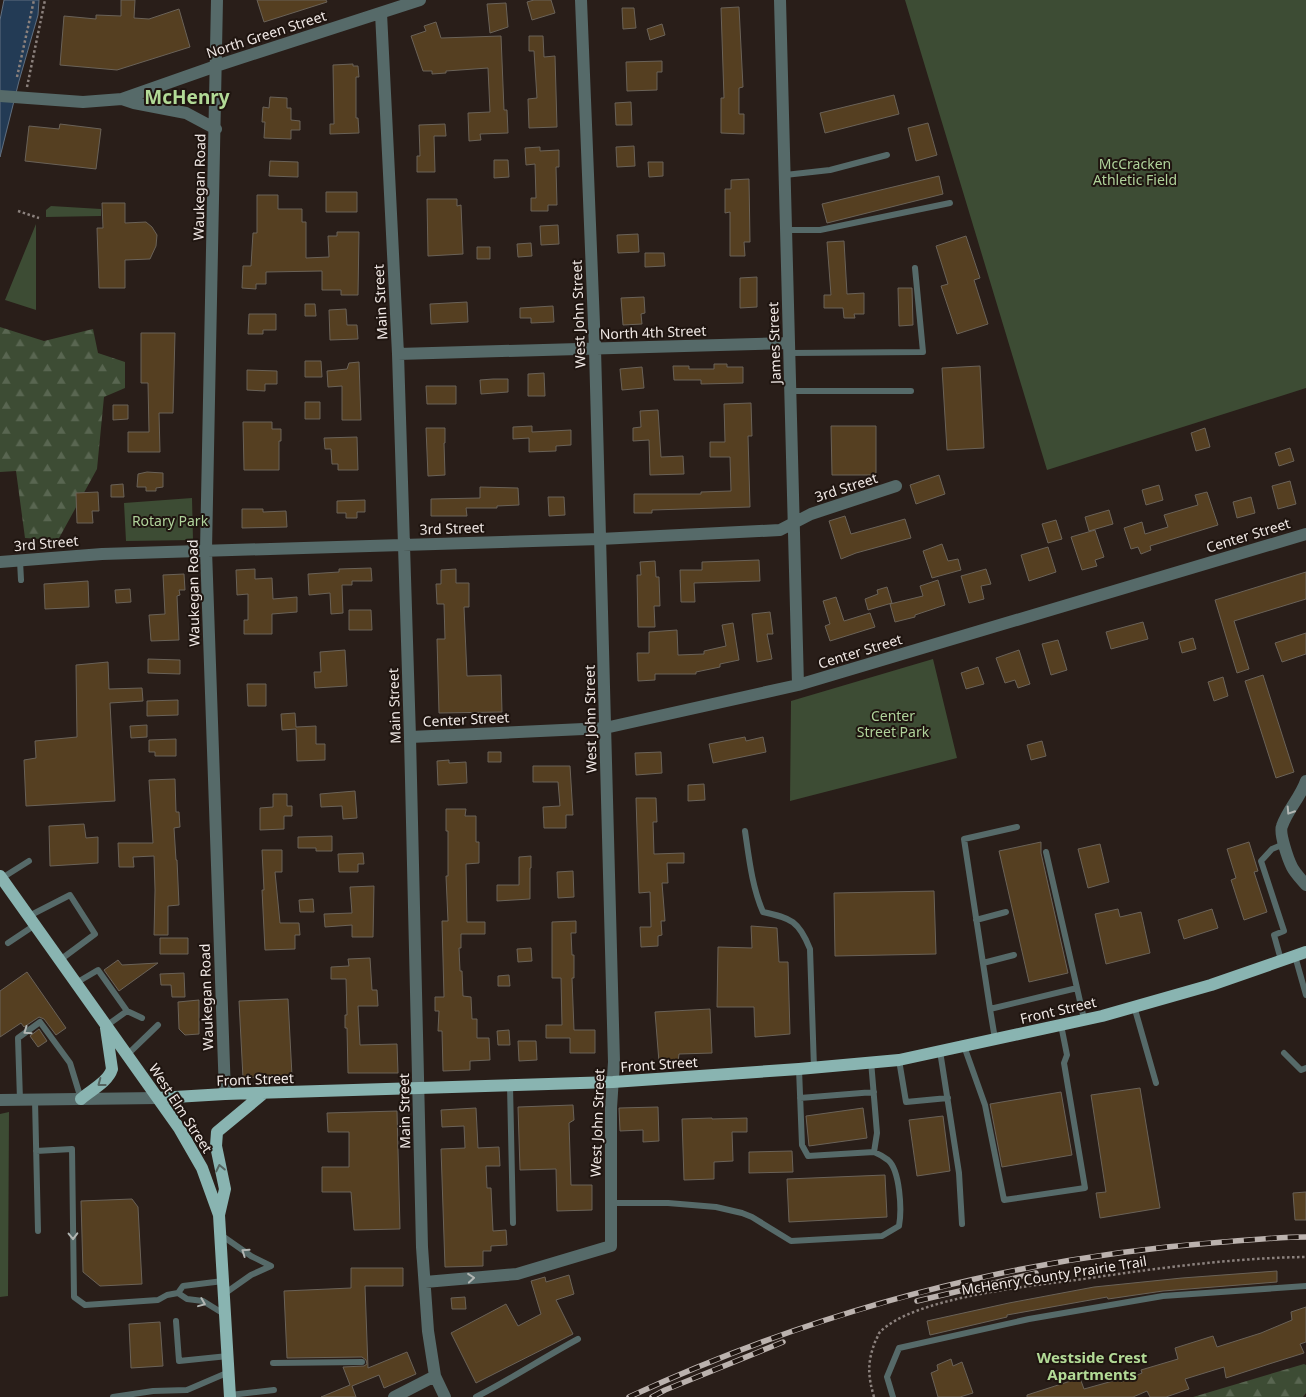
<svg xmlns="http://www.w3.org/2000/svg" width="1306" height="1397" font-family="'Noto Sans',sans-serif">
	<defs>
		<pattern id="forest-firs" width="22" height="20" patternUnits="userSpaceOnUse" patternTransform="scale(1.25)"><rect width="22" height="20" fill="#3d4c34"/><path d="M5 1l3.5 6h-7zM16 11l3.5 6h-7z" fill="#596651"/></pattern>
	</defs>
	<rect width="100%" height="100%" fill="#291e19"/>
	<path fill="url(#forest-firs)" d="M0,327L44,341L93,329L98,353L125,362V388L104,397L97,469L58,540L25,538L16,471L0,472Z
		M1304,1364L1306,1365V1393L1303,1397H1193Z"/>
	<path fill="#3d4c34" d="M905,0H1306V388L1047,470Z
		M51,206L101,209V216L46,217V210Z
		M36,224V310L5,300Z
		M192,498L193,540L126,541L124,503Z
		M933,659L957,758L790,801L791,701Z
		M9,1112L8,1296L0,1297V1114Z"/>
	<path fill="#233b55" stroke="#606f80" d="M4,0H39L38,15L19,81L0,157V20Z"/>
	<path fill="#553f21" stroke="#6a6258" d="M121,0H135L134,18L149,19L179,9L190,47L117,70L60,65L64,16L96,19V15L121,16Z
		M257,0H326L327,2L264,22Z
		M534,0H551L555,13L532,20L527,2Z
		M506,3L508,27L490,33L487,4Z
		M739,7L743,87L739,88V114H744V134L721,133V98H724L721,8Z
		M622,8H634L636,28L623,29Z
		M436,22L441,38L501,36L504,110H507L508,133L480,134L481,140L469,141L468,113L490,112L488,68L446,71V73L432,74V71H423L411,36L426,31L424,26Z
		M662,24L665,35L650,40L647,29Z
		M529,36H543L544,57L555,56L557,127L529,128L528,99L537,98L534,51H529Z
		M662,61V72H657V90L627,91L626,62Z
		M353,64V66H358L359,77H356V118H358L359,133L330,134V124H334L333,65Z
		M894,95L899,114L825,133L820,113Z
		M270,97L287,98V108H291V120L300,121V130H291V139L264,138L265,122H262L263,107L269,108Z
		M631,102L632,125H616L615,103Z
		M928,123L937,155L916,161L908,128Z
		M60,124L101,129L96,169L25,161L29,126L59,129Z
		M445,124L446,136H434L435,172H417V156H420L419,125Z
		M634,146L635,166L617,167L616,147Z
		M540,147V151L559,150V167H556L557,205H548V211H531V198H536L535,164L526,165L525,148Z
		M494,160H508L509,177L494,178Z
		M270,161L298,162V177L269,176Z
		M648,162H663V176L649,177Z
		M939,176L943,194L827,223L822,204Z
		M749,179L750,242H744L745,256H730V212L725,213V189H731V180Z
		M326,192H357V212H326Z
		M257,195H278V209H302V222H306V258L329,257L328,236H337V232H359L358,295H341V290H322V271L266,272V284H256V289L242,288L243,266H251L253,233H257Z
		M427,199H457V206L461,205L463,254L428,256Z
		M102,203H125V223L146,222L152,227L157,235L156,246L150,259L125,260V288H99L97,228H103Z
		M558,225L559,244L541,245L540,226Z
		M638,234L639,252L618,253L617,235Z
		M966,236L980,278L974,280L988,324L957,334L941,286L948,284L936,246Z
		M844,241L847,294L864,293V314H854L855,318H844L843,308H824V295H831L827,242Z
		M531,243L532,256L518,257L517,244Z
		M477,247H490V259H477Z
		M645,253H664L665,266L645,267Z
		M757,277V307L740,308V278Z
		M898,288H912L913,325L899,326Z
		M644,297L645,313L641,314L642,324L623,325L621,298Z
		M467,302L468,322L431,324L430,304Z
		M305,304H315L316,316H305Z
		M553,306L554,322L531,323V318H520V308Z
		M346,309L347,325H357L358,339L330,340L329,310Z
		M249,314H276V330H263V334H248Z
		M141,333H175L173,413H159L160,452H128V432H149L148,383H141Z
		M305,361H321L322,377H305Z
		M359,362L361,420H342V386L328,387L327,371L347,369L349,363Z
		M714,364H727V367H743V383L701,384V380H674L673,366H689V369H714Z
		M980,366L984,448L947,450L942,368Z
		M642,367L644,388L622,390L620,369Z
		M247,370L277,371V384H265V391L247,390Z
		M544,373L545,396H528V374Z
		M493,379H508V392L481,394L480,380Z
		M426,386H456V404H427Z
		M305,402H320V419H305Z
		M751,403L752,436H748L750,507L652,510V513H634V494H701V492L731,491L730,457H710V442H725L724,404Z
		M113,405H128V419L113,420Z
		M658,410L661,457L683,456L684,474L650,475L649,440L633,441V428L641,427L640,411Z
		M243,422H272V429H281V441H279V470H244Z
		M532,426V432L571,430V445L556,446V451L529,452V438L513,439V427Z
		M831,426H876V475H832Z
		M426,428H445V443H444L445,475L428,476Z
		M1205,428L1210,447L1196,451L1191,433Z
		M357,437L358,470H338V464H332L331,449H325L324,438Z
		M1290,448L1294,461L1279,466L1275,453Z
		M147,472L163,473V487L156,488V491H146V487H137L138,474Z
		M939,475L945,494L916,504L910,485Z
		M1290,481L1296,504L1278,509L1272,486Z
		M123,484L124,497H111V485Z
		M1159,485L1163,500L1146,505L1142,490Z
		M480,487L518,488L519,505L497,506V508H466L467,516H431V499L480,498Z
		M98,492L99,511H92L93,523H77L76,493Z
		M1207,492L1218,525L1150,546L1151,550L1141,554L1138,547L1131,549L1124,528L1142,522L1145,534L1168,527L1164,515L1198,505L1195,495Z
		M548,497H564L565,515L549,516Z
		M1251,497L1255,513L1237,518L1233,502Z
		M365,500V512H357V518H346V513H337V501Z
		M242,509H263V512L286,511L287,527L242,528Z
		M1109,510L1113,524L1089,531L1085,517Z
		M845,516L851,534L905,519L911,538L856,553L841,559L829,521Z
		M1056,520L1062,539L1048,543L1042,524Z
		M1095,530L1104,557L1095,560L1097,566L1082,570L1071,537Z
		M942,544L948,561L958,559L961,570L932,578L923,551Z
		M1048,547L1056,572L1029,581L1021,555Z
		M759,560L760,581L694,583L695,602H681L680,570H702V562Z
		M655,561L656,577H659L660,606H654L655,627H638L637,575H641L640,562Z
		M371,568L372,581H352V585H342L343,613L331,614L330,593L309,595L308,574L339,572V569Z
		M255,569V579L272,578L273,599L297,597V612L272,614V634H244V620H248V594L237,595L236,570Z
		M456,569V583H469V607H464L467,676L501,675L502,712L439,713L437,639H445L444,604H437L436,584H441V570Z
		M986,569L991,584L981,586L984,599L969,603L961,576Z
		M1306,572V599L1234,621L1249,669L1237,673L1215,600Z
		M184,574L185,590H179L180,595L177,596L179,640L151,641L149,615L165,614L163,575Z
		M938,580L945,605L915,615V617L895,622L890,604L923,596L920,586Z
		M88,581L89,607L45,609L44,584Z
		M887,587L892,603L868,610L865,599L878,594L877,590Z
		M130,589L131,602L116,603L115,590Z
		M836,597L844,621L870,613L875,627L830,641L825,626L830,624L823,601Z
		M349,610H371L372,630H349Z
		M770,612L773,634H767L772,659L757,662L752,614Z
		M1143,622L1148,639L1111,649L1106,632Z
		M733,623L739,660L720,664V667L696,672V674H655V680L638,681L637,653H649V632L677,630L678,655L704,654V651L726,646L722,625Z
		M1306,633V654L1282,662L1275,643Z
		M1193,638L1196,649L1182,653L1179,642Z
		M1058,640L1067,670L1051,675L1042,644Z
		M345,650L347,686L315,688L314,672H321L320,652Z
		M1019,650L1030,684L1018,688L1015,680L1005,683L996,658Z
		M148,659L180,660V674L148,673Z
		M108,662L109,689L142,688L143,701L110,703L115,801L26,806L24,760L36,758L35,741L77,737L76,665Z
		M978,667L984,684L966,689L961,673Z
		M1263,675L1294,772L1276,778L1245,681Z
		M1223,677L1228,696L1214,701L1208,682Z
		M247,684H266V706H248Z
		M178,700V715L147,716V701Z
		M295,713L296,727L316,726V744H325V760L297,761L296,729L282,730L281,714Z
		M147,725V737L131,738L130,726Z
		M745,737L746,741L763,737L766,752L713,763L709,744Z
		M176,739V756H155V752H149V740Z
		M1042,741L1046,756L1031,760L1027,745Z
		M488,752H501V762H488Z
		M661,752L662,773L636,775L635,753Z
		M449,760V763L466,762L467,783L438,785L437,761Z
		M533,766H570L573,815H566V828H544L543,807L560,806L558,782H533Z
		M175,779L176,812H179L180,827L174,828L176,860H177L179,905L168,906V935H154L155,890L154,856L133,857L134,867H119L118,843H153L149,780Z
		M704,784L705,800L688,801V785Z
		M355,791L357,818L343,819L342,806L321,807L320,794Z
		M273,794H287V806H292V816H284V829L260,830V808L273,807Z
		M636,798H656L657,822H653L654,854L684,853V863H667L668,883H662L665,921H661L662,935L658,936V946L641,947L640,927H651L650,892L639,893Z
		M446,809H466L465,816H476V842H479V863L466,864L467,922H485V934H461V948H459L460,971H462L463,996L471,997L472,1019H477V1038H489L490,1060L470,1061V1070L443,1071L442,1031H438L439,1011H435V997H444L442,921H448L446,876H448V831H446Z
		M84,824L86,838L98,837V863L50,866L49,826Z
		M332,836V851H316V848H298V837Z
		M1041,842V853L1068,973L1029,982L999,851Z
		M1249,842L1258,871L1254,872L1267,912L1244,920L1231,880L1236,878L1227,849Z
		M1100,844L1109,882L1088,888L1078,849Z
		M262,850H282V872H275L280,923H299L300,935H295V949L265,950L262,890H264Z
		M363,853L364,864H358V872H339L338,854Z
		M531,856V868H530V899L497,901V885H519V857Z
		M573,871L574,897L558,898L557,872Z
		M374,886L373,937H352V925L325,927L324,914L352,913L350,887Z
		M934,891L936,954L835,956L834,893Z
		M313,899L314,912H300L299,900Z
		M1118,909L1120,917L1141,912L1150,953L1106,964L1095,914Z
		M1212,909L1218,928L1184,939L1178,920Z
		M576,921V933H571L572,955H574V978H572L574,1030H595V1053H570V1038H546V1025H562L561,978H552V922Z
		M751,926L777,928L779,962H788L790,1034L755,1037L754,1007H717L718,947L752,948Z
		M160,938H188V954H160Z
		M531,948L532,961L518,962L517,949Z
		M370,958L372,990H377L378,1006H358L360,1045L397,1044L398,1073H348L347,1028H345V1015H347L346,979H331V967L349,966L348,959Z
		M118,960L122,965L158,963L119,991L104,970Z
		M27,972L66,1028L56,1035L44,1019L39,1017L24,1027L21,1023L0,1037V991Z
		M184,973L185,997H172L171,985H161L160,974Z
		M509,975L510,986H498V976Z
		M288,999L292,1076L243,1078L239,1001Z
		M199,1000V1034L185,1035L179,1029L178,1002Z
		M710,1009L712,1053L679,1054L678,1062H659L655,1012Z
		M39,1029L47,1041L38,1047L30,1036Z
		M509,1030L510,1045H498L497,1031Z
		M518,1041H536L537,1060L519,1061Z
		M1140,1088L1160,1208L1100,1218L1096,1193L1106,1192L1091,1095Z
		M1061,1092L1072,1155L1002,1167L990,1104Z
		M573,1105L574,1120L569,1123L571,1185H592V1210L557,1211L556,1169L520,1170L518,1107Z
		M658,1107L659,1141L643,1142V1130L620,1131L619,1108Z
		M476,1108L478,1148L499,1147L500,1166H486L487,1188H491L493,1231L506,1230L507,1245L491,1246V1251H483V1266L445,1267L441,1149L465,1148L464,1126L442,1127L441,1110Z
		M863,1108L867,1138L809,1146L806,1116Z
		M397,1111L400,1229L354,1230L351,1192H322V1167H349V1132H328L327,1113Z
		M943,1116L950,1171L917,1176L909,1120Z
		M712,1118V1119L747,1118V1132H732L733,1161L714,1162V1179L684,1180L682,1119Z
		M792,1151L793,1172L749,1173V1152Z
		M885,1175L887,1217L789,1222L787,1179Z
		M1306,1192V1220H1295L1293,1193Z
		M132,1199L138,1207L142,1284L100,1286L83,1272L81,1201Z
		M351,1268H403V1286H365L368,1368L407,1352L416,1374L384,1388L379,1375L352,1386L356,1397H321L350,1385L343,1367L364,1366L367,1364L366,1360L362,1357L287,1358L284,1291L351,1288Z
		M1277,1271V1282L1163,1291L1108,1299L1107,1297L1007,1315V1317L930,1335L927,1321L1009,1303L1094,1287L1182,1278Z
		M569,1275L574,1294L556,1300L573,1334L476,1383L451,1333L506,1304L518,1326L541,1314L531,1281L545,1277L546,1282Z
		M465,1297L466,1309H452L451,1298Z
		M1306,1307V1342L1300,1344L1304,1353L1269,1364L1226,1378L1224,1367L1185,1379L1189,1389L1166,1397H1150L1147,1391L1133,1397H1027V1395L1080,1378L1084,1389L1120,1379L1121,1382L1142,1373L1141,1370L1178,1359L1175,1348L1213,1336L1217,1347L1261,1333L1292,1320L1291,1312Z
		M160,1322L163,1366L131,1368L129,1324Z
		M951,1359L953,1366L962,1362L973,1393L960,1397H938L931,1373L938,1370L937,1365Z"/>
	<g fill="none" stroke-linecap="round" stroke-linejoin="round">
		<path stroke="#8c827e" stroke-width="2.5" stroke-dasharray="2.5 2.5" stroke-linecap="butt" d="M17,77L34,0
			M27,87L45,0
			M18,211L39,218
			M874,1397C868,1376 867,1363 875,1342C877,1339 878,1334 880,1332C913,1298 1029,1286 1076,1280C1152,1269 1229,1258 1306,1257"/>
		<path stroke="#566a69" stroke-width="6" d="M785,175L830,170L887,155
			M786,230H820L950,203
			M790,353L923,352L915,268
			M791,391H911
			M20,561L21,580
			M745,831C749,858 752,887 763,912C791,918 799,921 810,949L814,1068
			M1046,852L1077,988
			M2,878L29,861
			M29,916L70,895L95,934L60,960
			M976,920L1006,912
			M8,943L35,925
			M1295,956L1306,995
			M1281,960L1274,935L1284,931L1261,861L1272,849L1284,844
			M983,963L1014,955
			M76,983L98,970L127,1011L142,1018
			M1134,1006L1156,1083
			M990,1009L964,839L1017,827
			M106,1026L127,1011
			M995,1039L990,1009L1077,988L1084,1019
			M964,1046L985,1105L1004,1200L1085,1188L1064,1063L1067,1055L1061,1025
			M940,1051L959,1173L962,1224
			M1284,1053L1301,1070L1306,1068
			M127,1055L158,1025
			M899,1060L906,1102L948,1098
			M799,1069L802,1145L808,1156L874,1152L877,1133L871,1061
			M510,1086L513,1223
			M800,1098L874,1092
			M20,1100L18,1038L40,1022L70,1063L81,1099
			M35,1100L38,1231
			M36,1151L72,1149L74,1297L85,1305L158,1300L167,1295L178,1293L187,1299L203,1301L224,1314
			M610,1203H668L716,1207L742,1213L752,1217L791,1241L882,1236L899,1226C902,1210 900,1170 888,1160C884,1157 879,1154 874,1152
			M221,1235L251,1256L271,1266
			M178,1293L183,1286L223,1281
			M224,1294L251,1275L271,1266
			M176,1321L179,1361L228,1356
			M273,1363L362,1362
			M230,1395L274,1390
			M113,1397L153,1391L187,1390L229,1372
			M476,1397C511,1379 543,1358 578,1339
			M893,1397L887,1377L899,1348L1029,1319L1163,1296L1306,1286"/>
		<path stroke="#566a69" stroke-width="12" d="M217,0L206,550L225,1094
			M780,0L798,685
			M381,13L398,354L410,737L422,1247L428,1331L435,1376L445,1397
			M0,96L83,102L122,99L216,66L420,0
			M122,99L134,103L186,113L216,129
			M398,354L789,343
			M0,562L102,554L600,539L780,530L811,514L896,486
			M410,737L605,728L798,685L1306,534
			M1306,781C1300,798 1288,809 1282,826C1279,833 1288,859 1292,867C1295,873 1301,879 1306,885
			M0,1100L158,1098
			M425,1282L517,1274L611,1246V1108L614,1062L595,349L581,0
			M394,1397L435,1376"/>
		<path stroke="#89b4b1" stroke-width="12" d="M0,876L179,1128L202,1168L219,1215L230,1397
			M158,1098L225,1094L613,1082L799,1069L899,1060L1102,1016L1211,985L1306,952
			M81,1099C91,1090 108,1082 112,1069L106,1028
			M219,1215L225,1189L216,1146L217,1132L264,1093"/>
		<g stroke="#bbb2ae" stroke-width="5.5">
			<path id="rail" d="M917,1301L1036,1273
				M629,1397C816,1311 1017,1257 1223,1242C1251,1240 1278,1237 1306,1237
				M652,1397L665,1390L783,1342"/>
		</g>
		<use href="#rail" stroke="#1f1510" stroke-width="4" stroke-dasharray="11" stroke-linecap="butt"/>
	</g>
	<defs><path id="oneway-chevron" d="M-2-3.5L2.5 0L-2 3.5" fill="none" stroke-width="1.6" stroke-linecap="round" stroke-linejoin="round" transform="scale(1.25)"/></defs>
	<g stroke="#b2b6b3">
		<use href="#oneway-chevron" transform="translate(1290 811) rotate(123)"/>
		<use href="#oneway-chevron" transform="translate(27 1031) rotate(145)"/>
		<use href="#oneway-chevron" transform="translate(73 1236) rotate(89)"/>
		<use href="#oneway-chevron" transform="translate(245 1252) rotate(-146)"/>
		<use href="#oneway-chevron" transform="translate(471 1278) rotate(-5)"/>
		<use href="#oneway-chevron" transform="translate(202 1303) rotate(22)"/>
	</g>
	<g stroke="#546460">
		<use href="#oneway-chevron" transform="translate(101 1083) rotate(143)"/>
		<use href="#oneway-chevron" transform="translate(220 1168) rotate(-102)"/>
	</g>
	<g text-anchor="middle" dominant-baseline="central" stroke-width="4" stroke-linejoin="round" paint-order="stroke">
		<g font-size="14" fill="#f0e8e5" stroke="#1f1510">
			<text transform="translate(266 34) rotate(-18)">North Green Street</text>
			<text transform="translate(199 187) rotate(-89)">Waukegan Road</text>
			<text transform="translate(380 302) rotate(-93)">Main Street</text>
			<text transform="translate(578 314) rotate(-92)">West John Street</text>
			<text transform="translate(653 332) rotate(-2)">North 4th Street</text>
			<text transform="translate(774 343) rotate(-92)">James Street</text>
			<text transform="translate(846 487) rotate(-18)">3rd Street</text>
			<text transform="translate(452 528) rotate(-2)">3rd Street</text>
			<text transform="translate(1248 535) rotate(-17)">Center Street</text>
			<text transform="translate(46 543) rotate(-5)">3rd Street</text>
			<text transform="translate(193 593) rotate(-91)">Waukegan Road</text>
			<text transform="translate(860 651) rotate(-17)">Center Street</text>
			<text transform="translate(394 706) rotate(-92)">Main Street</text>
			<text transform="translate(466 719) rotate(-3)">Center Street</text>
			<text transform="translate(590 719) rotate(-91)">West John Street</text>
			<text transform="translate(206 997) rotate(-92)">Waukegan Road</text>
			<text transform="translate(1058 1010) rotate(-13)">Front Street</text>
			<text transform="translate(659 1064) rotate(-4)">Front Street</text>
			<text transform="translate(255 1079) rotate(-2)">Front Street</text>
			<text transform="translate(181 1108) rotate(57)">West Elm Street</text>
			<text transform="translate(404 1111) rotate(-91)">Main Street</text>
			<text transform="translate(597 1123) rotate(-88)">West John Street</text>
			<text transform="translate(1054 1275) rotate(-9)">McHenry County Prairie Trail</text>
		</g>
		<g font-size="14" fill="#b0d39b" stroke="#1f1510">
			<text x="1135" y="163">McCracken<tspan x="1135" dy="16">Athletic Field</tspan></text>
			<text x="170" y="520">Rotary Park</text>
			<text x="893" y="715">Center<tspan x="893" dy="16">Street Park</tspan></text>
		</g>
		<g font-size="15" font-weight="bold" fill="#b2da96" stroke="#1f1510">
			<text x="1092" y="1357">Westside Crest<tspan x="1092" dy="17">Apartments</tspan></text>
		</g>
		<g font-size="19" font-weight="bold" fill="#b2da96" stroke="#1f1510">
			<text x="187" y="97">McHenry</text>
		</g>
	</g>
</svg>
